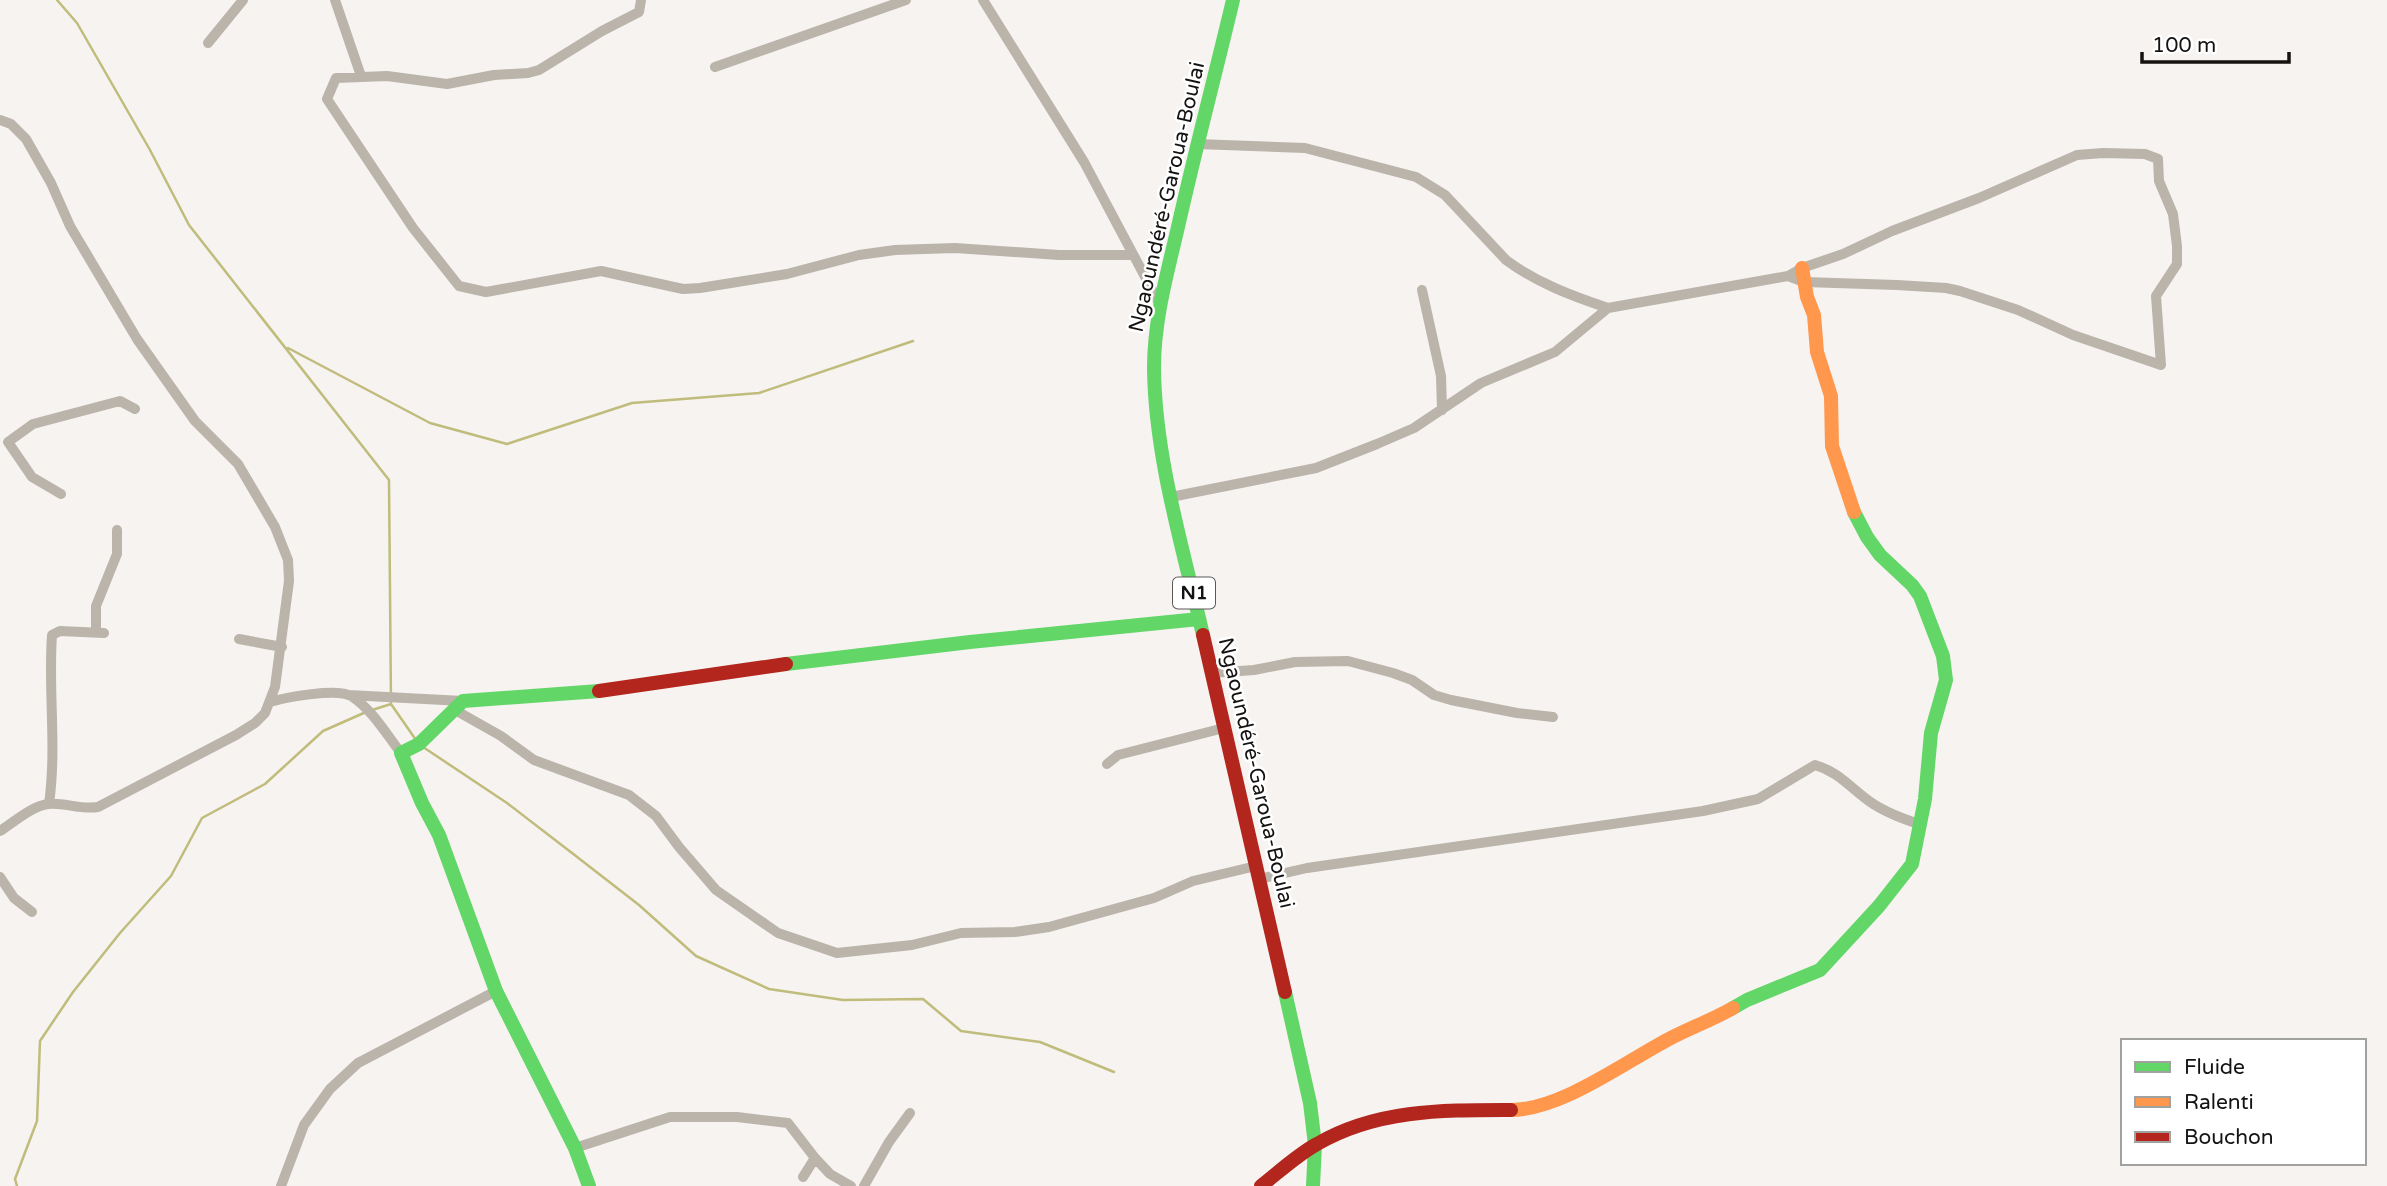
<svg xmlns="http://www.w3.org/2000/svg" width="2387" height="1186" font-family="'Varela Round',sans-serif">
	<rect width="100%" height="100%" fill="#f6f3f1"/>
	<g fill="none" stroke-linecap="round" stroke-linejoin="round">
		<path stroke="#c0bc7b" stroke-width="2.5" d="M57,0L77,23L150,150L189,225L389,480L391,704L372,710
			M288,348L430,423L507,444L632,403L759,393L913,341
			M391,704L416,740
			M423,747L507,803L572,853L639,905L696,956L769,989L843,1000L923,999L961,1031L1040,1042L1114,1072
			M17,1186L15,1179L37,1121L40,1041L73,992L120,933L171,876L202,818L265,784L323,731L366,712"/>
		<path stroke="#bab4aa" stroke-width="10" d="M335,0L361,76
			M641,0L639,12L602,31L539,70L528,73L494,75L447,84L387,76L336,78L327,99L413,228L459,286L486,292L601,271L683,289L700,288L787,274L859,255L895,250L955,248L1059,255H1132
			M983,0L1084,162L1159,303
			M208,43L243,0
			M715,67L906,0
			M0,120L11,124L26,139L51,183L70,226L137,339L195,421L238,464L275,527L288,560L289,581L275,687L265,713L255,723L236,735L98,807C80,810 64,802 48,804C32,806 14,822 0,831
			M1422,290L1441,376L1442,410
			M1608,308L1788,276L1802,268L1843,254L1892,231L1979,198L2077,155L2103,153L2145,154L2158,159L2159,181L2173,214L2177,246V264L2156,296L2161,365L2073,335L2018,310L1960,291L1946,288L1897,285L1804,282L1788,276
			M61,494L32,477L8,442L33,424L120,401L135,409
			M1171,497L1316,468L1377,444L1414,428L1481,383L1555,352L1608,308C1572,296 1537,283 1506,260L1445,195L1416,177L1305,148L1197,144
			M96,631V606L117,554V530
			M239,639L282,647
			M1211,673L1254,670L1295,662L1348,661L1393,673L1412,680L1434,695L1451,700L1517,713L1553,717
			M348,695L463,701
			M270,702C287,697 337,688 351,696C372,709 386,734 401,753
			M455,710L501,736L534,760L629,795L656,816L679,847L716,890L778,933L837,953L912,945L961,933L1015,932L1049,927L1154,898L1193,881L1256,866
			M1107,764L1118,755L1224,728
			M49,804C57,747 48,691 52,635L60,631L104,633
			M0,877L14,898L32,912
			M1259,879L1307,868L1703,811L1758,799L1815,765C1836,771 1847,784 1865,798C1881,811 1900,818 1919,824
			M575,1148L670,1117H737L788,1123L815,1158
			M803,1177L815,1158L830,1174L851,1186
			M281,1186L304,1125L330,1089L358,1063L496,991
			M864,1186L889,1142L910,1113"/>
		<path stroke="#63d668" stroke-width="14" d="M1203,635C1183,548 1155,458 1154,368C1154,320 1167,274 1178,227C1195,151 1215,76 1233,0
			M786,664L970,642L1199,619
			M1285,992L1310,1103L1315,1145L1313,1186
			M1733,1008L1747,1000L1820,970L1879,906L1912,864L1925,799L1931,733L1946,680L1943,656L1920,596L1912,585L1880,555L1867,537L1854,512
			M589,1186L575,1148L496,991L439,835L422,803L401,753L419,744L463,701L599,691"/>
		<path stroke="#ff974d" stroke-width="14" d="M1802,268L1807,297L1814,315L1817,352L1831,396L1832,446L1854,512
			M1511,1110C1561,1110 1625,1062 1669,1039C1690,1028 1712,1020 1733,1008"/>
		<path stroke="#b3261e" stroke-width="14" d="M1203,635L1285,992
			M599,691L786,664
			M1261,1186C1279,1172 1297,1155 1317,1144C1377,1109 1444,1110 1511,1110"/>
	</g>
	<g text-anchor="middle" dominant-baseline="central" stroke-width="5" stroke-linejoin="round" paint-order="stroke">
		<rect fill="#fff" stroke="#5b5a59" stroke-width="2" x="1173" y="577.5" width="42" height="31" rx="5"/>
		<g font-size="19" font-weight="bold" fill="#151312">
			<text x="1194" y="593">N1</text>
		</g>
		<g font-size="21" fill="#151312" stroke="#fff">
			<text transform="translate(1167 197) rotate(-77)">Ngaoundéré-Garoua-Boulai</text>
			<text transform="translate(1256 773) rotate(77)">Ngaoundéré-Garoua-Boulai</text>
		</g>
	</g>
	<rect x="2121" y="1039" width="245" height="126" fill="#ffffff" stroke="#a1a1a0" stroke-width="2"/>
	<rect x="2135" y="1062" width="35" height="10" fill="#63d668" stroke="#a1a1a0" stroke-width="2"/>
	<text x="2184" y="1074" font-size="21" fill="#151312">Fluide</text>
	<rect x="2135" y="1097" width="35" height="10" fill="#ff974d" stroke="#a1a1a0" stroke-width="2"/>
	<text x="2184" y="1109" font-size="21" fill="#151312">Ralenti</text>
	<rect x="2135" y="1132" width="35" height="10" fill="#b3261e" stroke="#a1a1a0" stroke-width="2"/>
	<text x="2184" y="1144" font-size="21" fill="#151312">Bouchon</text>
	<path d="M2142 52v10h147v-10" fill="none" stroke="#151312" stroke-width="3.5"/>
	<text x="2152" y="52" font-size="21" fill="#151312" stroke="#ffffff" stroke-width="5" paint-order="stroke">100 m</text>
</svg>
